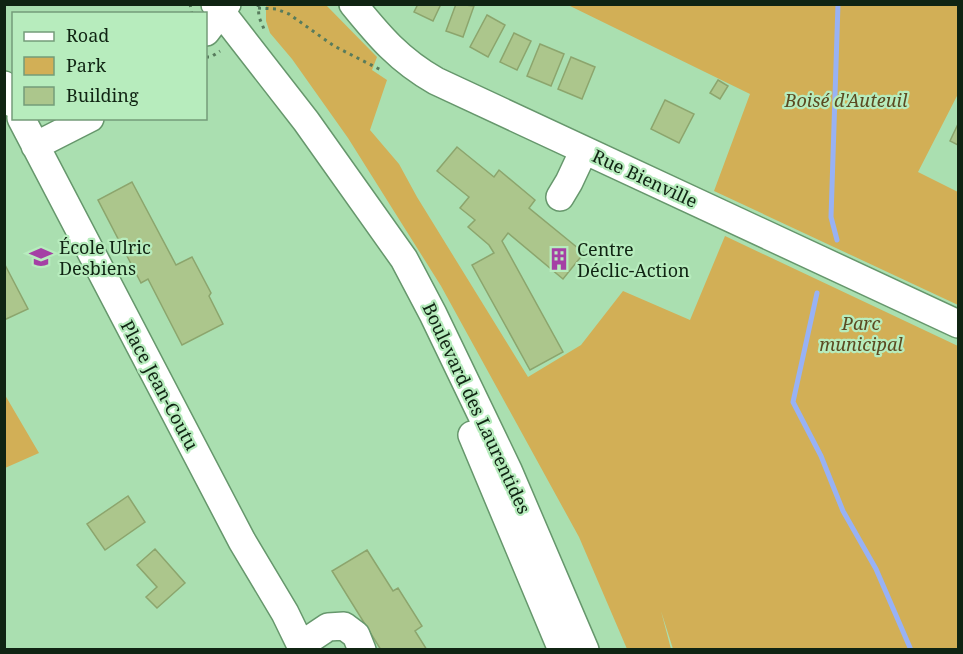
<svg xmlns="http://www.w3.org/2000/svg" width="963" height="654" font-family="'Noto Serif',serif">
	<rect width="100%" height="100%" fill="#aadfb0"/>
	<path fill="#d2af56" d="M266,5H326L377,57L372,70L387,80L370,130L399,164L417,197L528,377L581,345L623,291L690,320L725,236L958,346V649H673L661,611L671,649H627L579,537L441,286L348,138L292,59L270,33L266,21Z
		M568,5H958V94L918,172L958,192V305L714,191L750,94Z
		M5,395L39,453L5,468H4Z"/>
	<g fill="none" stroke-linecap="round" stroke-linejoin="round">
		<path stroke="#98b2f5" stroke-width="5" d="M837,240L831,217L838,4
			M817,293L793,402L821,456L843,511L876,569L911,650"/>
	</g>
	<path fill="#acc68c" stroke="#8ca56d" stroke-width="1.5" d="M418,4H441L433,21L414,12Z
		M456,4L474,6L463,37L446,31Z
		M487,15L505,25L488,57L470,47Z
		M514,33L531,41L517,70L500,62Z
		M540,44L564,54L551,86L527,76Z
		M571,57L595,67L582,99L558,89Z
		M718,80L728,86L720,99L710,93Z
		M665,100L694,114L679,143L651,129Z
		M958,124V145L950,141Z
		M457,147L494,177L499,170L535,200L529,208L584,253L563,279L508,233L502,241L563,352L530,370L472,265L494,253L489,245L468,227L475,220L460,208L469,197L437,171Z
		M132,182L176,265L192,257L211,293L209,296L223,324L182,345L148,279L141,283L98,200Z
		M4,263L28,309L4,320Z
		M128,496L145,522L105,550L87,524Z
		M155,549L185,583L157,608L146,597L157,587L137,565Z
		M367,550L393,591L398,588L422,626L415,631L427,650H381L332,571Z"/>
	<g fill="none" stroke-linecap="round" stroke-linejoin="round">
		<g stroke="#66976c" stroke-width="30">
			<path id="minor" d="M215,4L306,121L404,259L433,314L508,470L585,650
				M353,4C379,36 399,60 436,81L958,324
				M206,32L227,4
				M4,85L14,104
				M21,118L242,541L285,613L303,650
				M35,146L90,118
				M560,197L569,182L584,150
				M472,435L562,650
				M301,645L328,627L344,626L356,635L362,650"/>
		</g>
		<path stroke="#577b5c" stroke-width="3" stroke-dasharray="3 4.5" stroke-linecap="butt" d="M190,4L192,14
			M258,4L259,17L264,29
			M258,8L276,9L289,14L334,46L381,70
			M206,57H211L220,51"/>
		<use href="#minor" stroke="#fff" stroke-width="27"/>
	</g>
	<defs>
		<g id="school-bare" transform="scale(1.8)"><path d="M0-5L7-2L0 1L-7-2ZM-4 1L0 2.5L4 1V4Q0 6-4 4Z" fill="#a540a5" stroke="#b7ecbd" stroke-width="2.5" paint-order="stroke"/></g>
		<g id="building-bare" transform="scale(1.8)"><path d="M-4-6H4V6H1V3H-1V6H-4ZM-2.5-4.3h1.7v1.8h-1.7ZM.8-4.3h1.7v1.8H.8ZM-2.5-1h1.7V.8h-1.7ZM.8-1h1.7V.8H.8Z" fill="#a540a5" stroke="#b7ecbd" stroke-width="2.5" paint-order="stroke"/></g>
	</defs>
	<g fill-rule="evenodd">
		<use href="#school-bare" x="41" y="257"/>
		<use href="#building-bare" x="559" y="259"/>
	</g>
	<g text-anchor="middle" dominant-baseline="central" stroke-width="4.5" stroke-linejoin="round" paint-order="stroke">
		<g font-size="18" font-style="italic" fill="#5b4a21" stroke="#b7ecbd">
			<text x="846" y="100">Boisé d'Auteuil</text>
			<text x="861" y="323">Parc<tspan x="861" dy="21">municipal</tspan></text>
		</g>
		<g font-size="18" fill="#102413" stroke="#b7ecbd">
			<text transform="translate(645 178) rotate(25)">Rue Bienville</text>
			<text transform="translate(160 385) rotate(62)">Place Jean-Coutu</text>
			<text transform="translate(477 408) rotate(65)">Boulevard des Laurentides</text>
		</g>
		<g font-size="18" fill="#102413" stroke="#b7ecbd" text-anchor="start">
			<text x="59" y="247">École Ulric<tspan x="59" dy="21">Desbiens</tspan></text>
			<text x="577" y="249">Centre<tspan x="577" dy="21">Déclic-Action</tspan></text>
		</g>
	</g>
	<rect width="963" height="654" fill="none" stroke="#102413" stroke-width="12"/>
	<rect x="12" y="12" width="195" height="108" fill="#b7ecbd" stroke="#749c79" stroke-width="1.5"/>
	<rect x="24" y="32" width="30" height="9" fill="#ffffff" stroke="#749c79" stroke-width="1.5"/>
	<text x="66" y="42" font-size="18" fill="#102413">Road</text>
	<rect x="24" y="57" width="30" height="18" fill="#d2af56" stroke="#749c79" stroke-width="1.5"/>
	<text x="66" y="72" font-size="18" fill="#102413">Park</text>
	<rect x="24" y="87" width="30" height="18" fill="#acc68c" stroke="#749c79" stroke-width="1.5"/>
	<text x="66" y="102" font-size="18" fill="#102413">Building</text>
</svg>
